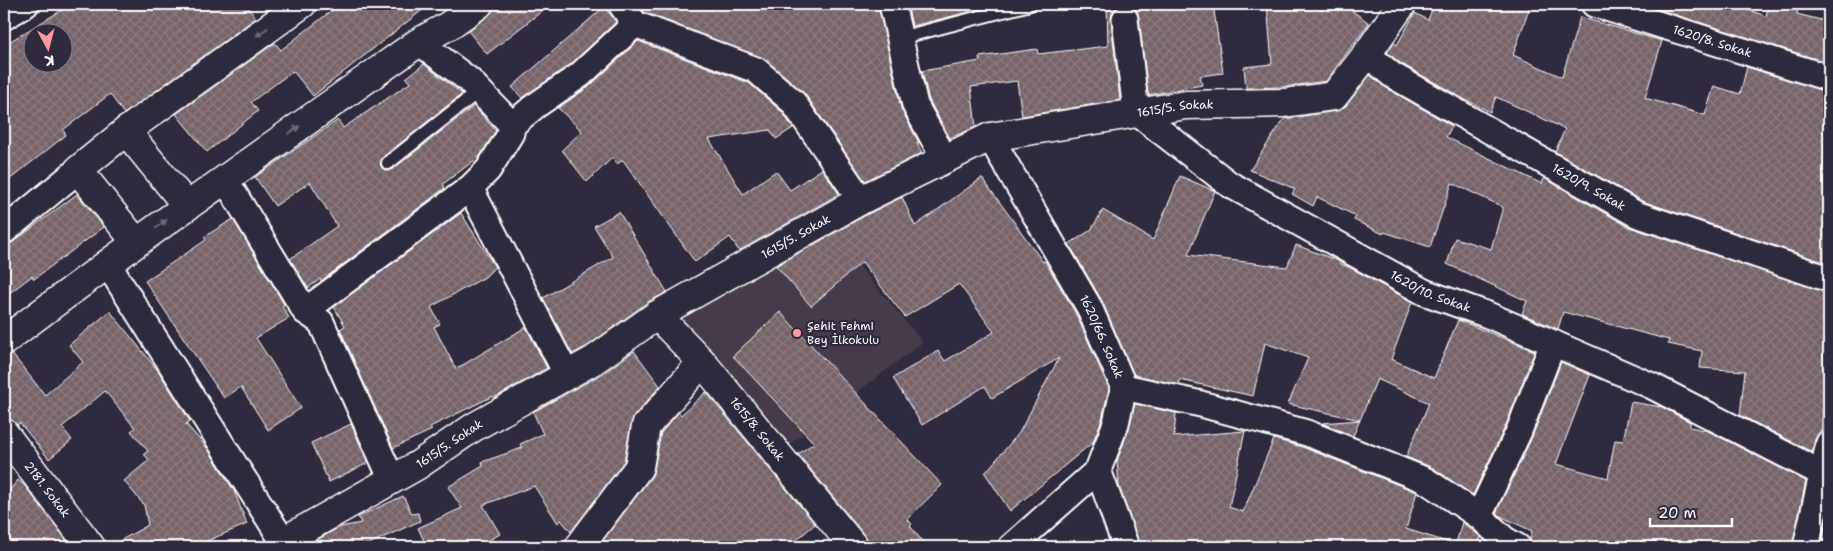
<svg xmlns="http://www.w3.org/2000/svg" width="1833" height="551" font-family="'Shantell Sans',sans-serif">
	<defs>
		<pattern id="building-cross-hatch" width="8" height="8" patternUnits="userSpaceOnUse" patternTransform="scale(1.25)"><rect width="8" height="8" fill="#756369"/><path d="M0 0l8 8M0 8l8-8" fill="none" stroke="#8a7a80"/></pattern>
	</defs>
	<rect width="100%" height="100%" fill="#2f2a3d"/>
	<filter id="ink" filterUnits="userSpaceOnUse"><feTurbulence type="fractalNoise" baseFrequency=".02" numOctaves="2"/><feDisplacementMap in="SourceGraphic" scale="10" xChannelSelector="R" yChannelSelector="G"/><feConvolveMatrix kernelMatrix="1 2 1 2 8 2 1 2 1" color-interpolation-filters="sRGB"/></filter>
	<g filter="url(#ink)">
		<path fill="#443b4a" d="M832,234L923,342L790,444L671,324Z"/>
		<path fill="url(#building-cross-hatch)" stroke="#fff" fill-rule="evenodd" d="M72,4H245L256,18L124,114L110,94L63,130L66,135L4,184V45ZM32,32H62V62H32Z
			M340,4H430L313,96L293,71L251,102L258,111L207,152L176,114L275,43L281,50Z
			M494,4H551L487,54L468,31L488,16L493,11Z
			M638,4H878L901,108L919,143H917L922,153L865,181L805,94L765,59L644,12Z
			M907,4H968L969,12L912,26Z
			M1107,4H1213L1223,73L1200,76L1202,85L1148,95L1139,17L1137,11L1131,6L1123,5L1117,7L1112,13L1111,20L1120,100L1022,116L1017,81L971,87L976,127L950,138L929,100L922,71L980,61L979,57L1037,49L1038,54L1108,46Z
			M1267,4H1343L1369,23L1326,81L1283,87L1246,88L1244,67L1272,64Z
			M1434,4H1531L1513,55L1562,77L1580,17L1662,41L1645,98L1705,115L1714,86L1740,94L1747,67L1826,92L1823,100L1829,102V264L1642,201L1555,152L1565,129L1496,97L1490,112L1466,100L1400,63L1387,52L1394,42L1397,45L1415,13L1428,20Z
			M1641,4H1730L1766,16L1769,4H1799L1797,14L1829,22V63Z
			M604,7L616,22L571,64L522,98L512,87Z
			M638,41L749,83L782,112L793,128L776,139L770,130L709,139L743,194L776,171L790,190L822,169L839,194L739,251L730,237L695,262L623,160L617,164L613,157L587,182L562,150L582,131L558,108L590,86Z
			M424,64L462,94L383,157L380,164L382,168L389,171L393,169L474,106L496,131L480,156L443,184L445,188L321,281L320,279L308,288L290,259L337,226L310,182L275,206L255,177L338,120L343,128L410,83L406,78Z
			M1370,75L1385,87L1452,126L1446,137L1542,184L1544,178L1629,227L1829,293V392L1827,410H1823L1821,432L1815,439L1812,452L1740,415L1745,371L1700,368L1702,351L1668,344L1669,340L1563,312L1558,329L1522,314L1527,301L1447,264L1455,238L1491,249L1503,207L1452,183L1430,247L1384,232L1383,234L1354,220L1356,216L1317,197L1313,206L1292,194L1295,189L1250,170L1284,119L1337,111L1346,106Z
			M1180,176L1215,191L1188,255L1287,267L1296,245L1336,260L1340,262V264L1349,267L1412,302L1391,359L1434,378L1458,320L1535,351L1506,425L1473,495L1433,468L1406,457L1429,403L1377,379L1360,420L1288,404L1308,358L1265,343L1253,396L1180,380L1179,385L1134,375L1102,301L1069,244L1091,230L1103,210L1153,240Z
			M982,178L1043,262L1045,261L1076,314L1109,388L1102,419L1093,442L1010,511L985,473L1019,433L1059,358L992,398L985,386L922,425L893,378L938,351L945,361L994,332L959,284L905,317L862,262L811,306L776,266L868,214L902,197L915,226Z
			M77,194L104,227L34,279L32,276L4,297V247L13,242Z
			M619,212L667,292L648,302L586,347L572,354L543,298L613,257L594,226Z
			M461,213L495,267L485,277L431,307L440,324L434,327L456,369L526,327L547,368L494,398L493,396L430,427L432,430L393,448L340,329L345,326L334,307Z
			M233,219L284,304L282,306L289,318L256,338L301,408L268,430L241,387L224,398L145,281L206,240L204,237Z
			M110,311L159,372L190,421L186,424L208,449L234,491L247,524L193,547H109L148,525L144,505L124,481L149,460L144,454L148,451L131,431L135,428L105,391L62,427L72,440L49,459L20,423L17,425L10,419L4,417V356L12,354L45,395L83,362L69,345Z
			M780,312L942,485L907,519L912,524L910,526L927,547H869L866,537L798,454L814,443L733,356Z
			M634,351L660,386L634,416L631,423L624,461L571,532L561,520L558,523L534,486L483,505L500,534L477,547H427L418,528L462,508L448,487L483,466L482,462L522,448L520,444L543,434L533,412L602,374Z
			M1561,362L1590,375L1556,464L1608,478L1615,440L1623,441L1631,402L1662,407L1690,422V427L1708,431L1806,481L1792,547H1783L1751,542V547H1532L1530,539L1532,531L1502,517L1496,513L1532,437Z
			M706,392L815,524L788,547H598L652,476L654,470L661,433L679,412L681,415Z
			M1135,404L1176,413L1174,437L1245,431L1229,507L1243,512L1274,439L1302,447L1417,492L1406,529L1447,542L1446,547H1140L1119,486L1117,461L1129,428Z
			M1360,420L1353,436L1322,423Z
			M351,424L368,463L329,482L311,443Z
			M18,480L25,486L72,547H4V496Z
			M403,496L412,514L418,513L420,521L362,547H304L340,527L361,523L358,517Z
			M1829,511V547H1821Z
			M1462,522L1481,537L1477,547H1455Z"/>
		<g fill="none" stroke-linecap="round" stroke-linejoin="round">
			<g stroke="#fff" stroke-width="16">
				<path id="service" d="M900,38L1030,4
					M388,163L480,90"/>
			</g>
			<g stroke="#fff" stroke-width="29">
				<g id="minor">
					<path d="M621,4L635,24L756,70L793,102L861,200"/>
					<path d="M892,4L915,105L944,158"/>
					<path id="s1" d="M1594,4L1829,78"/>
					<path d="M4,17L26,4"/>
					<path id="s2" d="M1125,19L1136,112L1229,184L1424,292L1488,315L1652,386L1829,477"/>
					<path d="M419,42L469,80L512,125"/>
					<path id="s3" d="M1367,54L1392,75L1636,214L1829,279"/>
					<path id="s4" d="M990,137L1089,307L1124,387L1116,423L1098,470L1011,547"/>
					<path d="M225,179L305,311L321,322L392,480"/>
					<path d="M470,188L567,375"/>
					<path d="M4,231L78,170"/>
					<path d="M107,263L283,541"/>
					<path d="M305,311L470,188L488,170L511,133L512,125L535,106L580,75L635,24"/>
					<path d="M1124,387L1201,404L1307,433L1425,480L1479,516L1504,539L1518,547"/>
					<path d="M1098,470L1126,547"/>
					<path d="M1479,516L1519,431L1553,343"/>
					<path d="M1806,547L1829,443"/>
				</g>
			</g>
			<g stroke="#fff" stroke-width="31">
				<g id="tertiary">
					<path d="M126,131L187,206"/>
					<path d="M136,242L78,170L126,131L302,4"/>
					<path id="s5" d="M657,315L702,362L854,547"/>
					<path d="M4,341C140,238 280,140 419,42L448,26L479,4"/>
					<path id="s6" d="M4,433L91,547"/>
					<path d="M579,547L639,467L646,426L702,362"/>
				</g>
			</g>
			<g stroke="#fff" stroke-width="31">
				<g id="secondary">
					<path id="s7" d="M296,534L418,465L474,427L594,360L657,315L861,200L990,137L1186,105L1284,103L1334,96L1367,54L1402,4"/>
				</g>
			</g>
			<use href="#service" stroke="#2f2a3d" stroke-width="12"/>
			<use href="#minor" stroke="#2f2a3d" stroke-width="25"/>
			<use href="#tertiary" stroke="#2f2a3d" stroke-width="28"/>
			<use href="#secondary" stroke="#2f2a3d" stroke-width="28"/>
		</g>
		<defs><path id="oneway-solid" d="M-6-.8H1V-3.2L6.5 0L1 3.2V.8H-6Z" transform="scale(1.25)"/></defs>
		<g fill="#6d6a77">
			<use href="#oneway-solid" transform="translate(262 32) rotate(144)"/>
			<use href="#oneway-solid" transform="translate(294 130) rotate(-35)"/>
			<use href="#oneway-solid" transform="translate(161 224) rotate(-36)"/>
		</g>
	</g>
	<circle fill="#ff9aa2" stroke="#2f2a3d" stroke-width="2" cx="797" cy="333" r="5"/>
	<g text-anchor="middle" dominant-baseline="central" stroke-width="4.5" stroke-linejoin="round" paint-order="stroke">
		<g font-size="12" fill="#fff" stroke="#2f2a3d">
			<text stroke="none"><textPath href="#s1" startOffset="124">1620/8. Sokak</textPath></text>
			<text stroke="none"><textPath href="#s7" startOffset="988">1615/5. Sokak</textPath></text>
			<text stroke="none"><textPath href="#s3" startOffset="259">1620/9. Sokak</textPath></text>
			<text stroke="none"><textPath href="#s7" startOffset="582">1615/5. Sokak</textPath></text>
			<text stroke="none"><textPath href="#s2" startOffset="440">1620/10. Sokak</textPath></text>
			<text stroke="none"><textPath href="#s4" startOffset="229">1620/66. Sokak</textPath></text>
			<text stroke="none"><textPath href="#s5" startOffset="152">1615/8. Sokak</textPath></text>
			<text stroke="none"><textPath href="#s7" startOffset="178">1615/5. Sokak</textPath></text>
			<text stroke="none"><textPath href="#s6" startOffset="71">2181. Sokak</textPath></text>
		</g>
		<g font-size="12" fill="#fff" stroke="#2f2a3d" text-anchor="start">
			<text x="807" y="326">Şehit Fehmi<tspan x="807" dy="14">Bey İlkokulu</tspan></text>
		</g>
	</g>
	<rect width="1833" height="551" fill="none" stroke="#2f2a3d" stroke-width="20"/>
	<rect x="10" y="10" width="1813" height="531" fill="none" stroke="#fff" stroke-width="2" filter="url(#ink)"/>
	<g transform="translate(48 48) rotate(173)"><circle r="24" fill="#2f2a3d" stroke="#827f8b"/>
	<path d="M0-4L9 19L0 12L-9 19Z" fill="#ff9aa2"/>
	<text y="-8" font-size="14" font-weight="bold" text-anchor="middle" fill="#ffffff">K</text>
	</g>
	<path d="M1650 518v8h82v-8" fill="none" stroke="#ffffff" stroke-width="2.5"/>
	<text x="1658" y="518" font-size="15" fill="#ffffff" stroke="#2f2a3d" stroke-width="4" paint-order="stroke">20 m</text>
</svg>
